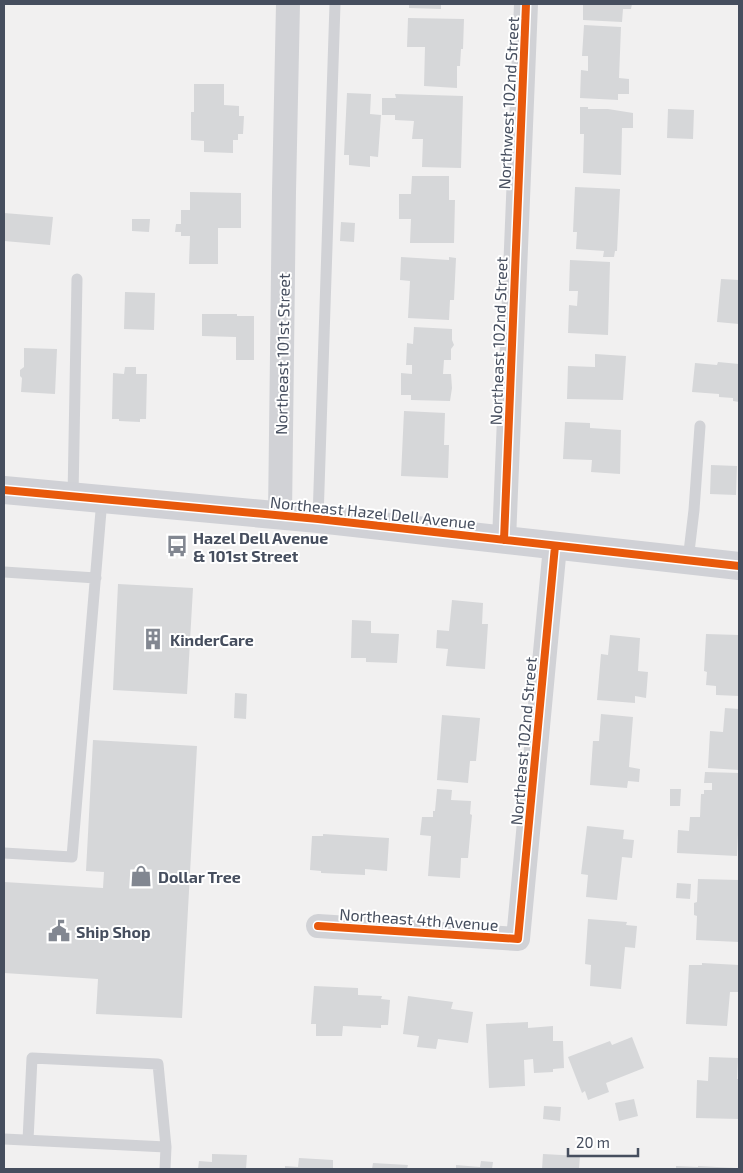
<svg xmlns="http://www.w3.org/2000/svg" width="743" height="1173" font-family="'Exo 2',sans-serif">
	<rect width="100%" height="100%" fill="#f1f0f0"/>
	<path fill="#d6d7d9" d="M409,4H441V9L409,8Z
		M583,4H632L631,9H623L622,22L583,20Z
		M408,18L464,19L463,49H461L460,66H457V88L424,86L425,47H407Z
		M584,25L621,27L619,78L629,79V94H618V100L580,98L581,70L588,71V56H582Z
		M194,84H224V105L239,106V116H244L243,134H238V140H233V153L204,152V141L191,140V112H194Z
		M347,93L371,94L370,114L381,115L378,157L370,156V167L349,165V155H344Z
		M395,94L463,96L461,168L422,167L423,139H412L414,121L395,120V115H382V98H396Z
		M580,107H588V109H608L633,113V128H622L621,175L583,173L584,134H580Z
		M668,109L694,110L693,139L667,138Z
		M412,176H449V200H455L454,243H410L411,219H399V194H411Z
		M575,187L620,189L617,251H615L614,257H603L604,251L576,249L577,232H573Z
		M190,192L241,193V228H218V264H189L190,236H181V232H175L176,224H181V210H190Z
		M4,213L53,217L50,245L4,241Z
		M132,219H150L149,232L132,231Z
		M341,222L355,223L354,242L340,241Z
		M401,257L449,260V257L456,258L454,300H450L449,320L408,318L410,281L400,280Z
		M570,260L610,262L608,335L568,333L569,305L577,306L578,291H569Z
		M721,279L739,280V324L717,322Z
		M125,292L155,293L154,330L124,329Z
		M202,314H237V316H254V360H236V337L202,336Z
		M414,327L452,329V340L454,345L451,349V360H444L443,374H451L452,388L450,401L411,400V395H401V373L412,374V365H406L407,343L413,344Z
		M24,348L57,349L55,394L21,392L22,378L20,376V370L24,367Z
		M595,354L626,356L623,400L567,399L568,366L595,367Z
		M718,362L739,364V402L733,401V398L719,397V394L692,392L695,363L717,365Z
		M125,367H136V374H147L146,419H140V422L119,421V419H112L113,373L124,374Z
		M404,411L445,413L444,445H449L448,478L401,476Z
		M565,422L590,423V428L621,430L620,474L591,472L592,460L563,459Z
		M711,465L737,466L736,495L710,494Z
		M118,584L193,588L187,694L113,690Z
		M452,600L483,603L482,624H488L485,669L446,666L448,649L436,648L437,630L449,631Z
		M352,620L371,621V633L399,634L397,663L366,662V658H351Z
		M706,634L739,635V696L716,695V686L706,685L707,672L704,671Z
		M610,635L640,638L638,671L648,672L646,698L635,696V703L597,700L601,654L608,655Z
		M235,693L247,694L246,719L234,718Z
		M725,708L739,709V770L708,768L710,731L723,732Z
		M601,714L633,717L629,767L640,769L639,782L628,781L627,788L590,785L593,741H599Z
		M442,715L480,718L476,761H470L468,783L437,780Z
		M93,740L197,746L182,1018L96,1014L98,979L4,973V882L103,888L104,872L86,871Z
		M705,772L739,773V835L738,834L737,856L677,853L678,830L689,831L690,817H700L701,794H704V790H712V783H704Z
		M437,789L452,790L451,800L471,801L470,814L472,815L468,858H461L460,878L428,876L431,836L420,835L422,817H433V811H435Z
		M670,789H681L680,806H670Z
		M587,826L624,830L623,839L634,840L632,858L622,857L617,900L586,897L588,875L581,874Z
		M323,834L389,838L387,871L365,869V875L321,873V871L310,870L312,836H323Z
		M698,879L739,880V942L696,940L697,916L694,915V903L697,902Z
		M677,883L691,884L690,899L676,898Z
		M588,919L627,922L626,925L637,926L635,948L625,947L621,989L590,986L591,965L585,964Z
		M702,963L739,965V992H730L727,1026L686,1024L689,965H702Z
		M314,986L358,988V995L382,996L381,999L390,1000L388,1025H381V1028L343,1026L342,1036H316V1024H311Z
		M408,996L453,1002L451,1009L473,1012L468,1043L438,1039L436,1049L417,1047L419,1036L403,1034Z
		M528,1022V1028L553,1026V1041H563L564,1068L553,1069V1072L534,1073L533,1059L524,1060L525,1086L489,1088L486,1024Z
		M632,1037L644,1068L606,1083L609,1092L588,1100L585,1091L582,1093L568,1057L610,1041L612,1045Z
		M709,1057L738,1058L737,1079H739V1119L696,1118L697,1080L708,1081Z
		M634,1099L638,1116L619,1121L615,1103Z
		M544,1106L561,1107L560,1121L543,1119Z
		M212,1154L247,1155L246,1169H198L199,1161L212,1162Z
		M543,1154L580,1156L579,1169H542Z
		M299,1158L333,1160V1169H285V1166L298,1167Z
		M481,1161L493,1162L492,1169H456V1165L480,1167Z
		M373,1163L408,1165L407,1169H372Z
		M676,1166L698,1167V1166L736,1168V1169H676Z"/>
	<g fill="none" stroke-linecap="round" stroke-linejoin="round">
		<path stroke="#d1d2d6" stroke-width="11" d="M73,496L77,279
			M318,519L335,4
			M688,560L694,510L700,426
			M4,572L96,578
			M4,853L72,857L102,499
			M4,1139L166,1147L165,1169
			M28,1140L32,1058L158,1064L166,1147"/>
		<path stroke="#d1d2d6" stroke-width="24" d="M280,516L284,192L288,4
			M504,540L526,4
			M318,926L518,939L555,546"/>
		<path stroke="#d0d1d6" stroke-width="28" d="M4,490L318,519L739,566"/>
		<g stroke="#fff" stroke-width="11">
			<path id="cycleway" d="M4,490L318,519L739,566
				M504,540L526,4
				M318,926L518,939L555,546"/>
		</g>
		<use href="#cycleway" stroke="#e8590c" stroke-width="8"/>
	</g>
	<defs>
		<g id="bus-bare" transform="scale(1.725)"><path d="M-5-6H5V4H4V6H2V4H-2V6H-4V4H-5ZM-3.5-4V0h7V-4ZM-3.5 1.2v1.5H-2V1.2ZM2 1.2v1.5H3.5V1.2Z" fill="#828791" stroke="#fff" stroke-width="2.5" paint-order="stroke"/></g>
		<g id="building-bare" transform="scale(1.725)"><path d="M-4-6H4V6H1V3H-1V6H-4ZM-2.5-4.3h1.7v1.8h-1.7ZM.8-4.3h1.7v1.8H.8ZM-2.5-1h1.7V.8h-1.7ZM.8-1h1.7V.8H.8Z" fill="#828791" stroke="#fff" stroke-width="2.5" paint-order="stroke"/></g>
		<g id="shop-bare" transform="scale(1.725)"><path d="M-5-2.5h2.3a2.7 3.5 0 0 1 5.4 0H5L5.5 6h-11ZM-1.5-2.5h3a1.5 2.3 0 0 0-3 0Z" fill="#828791" stroke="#fff" stroke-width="2.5" paint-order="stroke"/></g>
		<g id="civic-bare" transform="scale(1.725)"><path d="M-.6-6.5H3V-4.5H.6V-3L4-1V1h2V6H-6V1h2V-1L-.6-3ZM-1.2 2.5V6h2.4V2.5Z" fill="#828791" stroke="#fff" stroke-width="2.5" paint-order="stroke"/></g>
	</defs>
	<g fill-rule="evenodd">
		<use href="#bus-bare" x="177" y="546"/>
		<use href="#building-bare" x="153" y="639"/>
		<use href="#shop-bare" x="141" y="876"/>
		<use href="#civic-bare" x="59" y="931"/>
	</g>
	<g text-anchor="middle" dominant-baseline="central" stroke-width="4" stroke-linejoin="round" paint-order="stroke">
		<g font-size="16" fill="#464e5e" stroke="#fff">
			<text transform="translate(508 103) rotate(-87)">Northwest 102nd Street</text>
			<text transform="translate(498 341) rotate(-88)">Northeast 102nd Street</text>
			<text transform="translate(282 354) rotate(-89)">Northeast 101st Street</text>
			<text transform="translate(373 512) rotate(6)">Northeast Hazel Dell Avenue</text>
			<text transform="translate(523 741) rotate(-85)">Northeast 102nd Street</text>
			<text transform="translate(419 919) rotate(4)">Northeast 4th Avenue</text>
		</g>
		<g font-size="16" font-weight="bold" fill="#464e5e" stroke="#fff" text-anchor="start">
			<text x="193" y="537">Hazel Dell Avenue<tspan x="193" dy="18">&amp; 101st Street</tspan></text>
			<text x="170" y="639">KinderCare</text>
			<text x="158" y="876">Dollar Tree</text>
			<text x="76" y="931">Ship Shop</text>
		</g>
	</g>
	<rect width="743" height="1173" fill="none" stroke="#464e5e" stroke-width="10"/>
	<path d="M568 1148v8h70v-8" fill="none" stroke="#464e5e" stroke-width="2.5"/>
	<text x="576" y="1148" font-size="15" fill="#464e5e" stroke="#ffffff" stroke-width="4" paint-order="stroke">20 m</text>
</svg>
